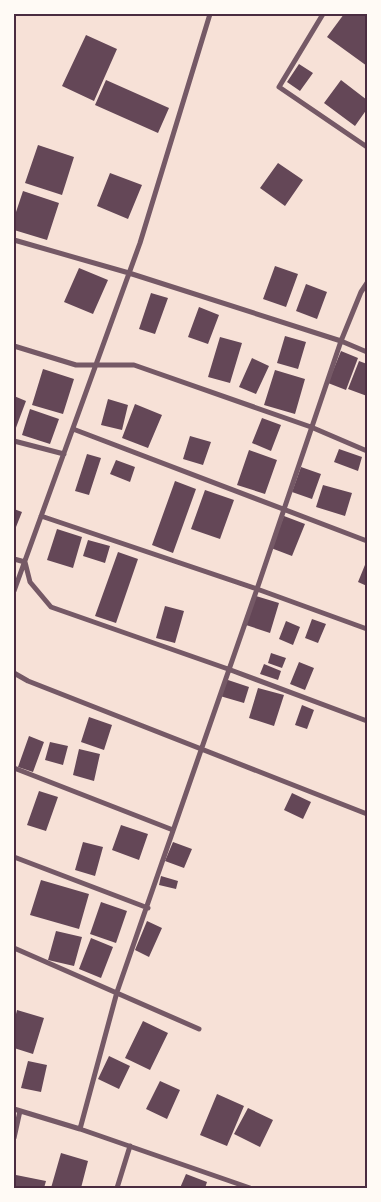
<svg xmlns="http://www.w3.org/2000/svg" width="381" height="1202" font-family="Arial,sans-serif">
	<rect width="100%" height="100%" fill="#f7e1d7"/>
	<path fill="#644757" d="M344,14L367,15V66L327,37Z
		M86,35L117,49L94,101L62,86Z
		M299,64L313,73L300,91L287,82Z
		M106,80L169,108L158,133L95,105Z
		M341,80L367,100V109L355,126L324,103Z
		M38,145L74,157L62,195L25,183Z
		M278,163L303,180L285,206L260,188Z
		M110,173L142,185L128,219L97,206Z
		M23,191L59,203L47,240L14,230V218Z
		M275,266L298,274L286,307L263,299Z
		M79,268L108,280L93,314L64,302Z
		M306,284L327,292L317,319L296,311Z
		M151,293L168,298L155,334L139,329Z
		M199,307L219,315L208,344L188,337Z
		M285,336L306,342L298,369L277,363Z
		M220,337L242,343L230,383L208,377Z
		M341,351L358,358L346,390L328,383Z
		M252,358L269,366L256,394L239,387Z
		M359,361L367,364V396L348,389Z
		M43,369L74,379L63,414L32,405Z
		M275,370L305,379L295,414L264,405Z
		M14,396L26,401L14,433Z
		M108,399L128,405L122,430L101,425Z
		M135,404L162,415L148,448L122,438Z
		M30,409L59,419L50,444L22,435Z
		M262,418L281,425L271,451L252,443Z
		M190,436L211,442L203,465L183,459Z
		M339,449L362,457L358,471L334,462Z
		M249,450L277,460L265,494L237,485Z
		M87,454L101,458L89,495L75,491Z
		M116,460L135,467L130,482L110,474Z
		M301,467L321,474L312,499L292,492Z
		M175,481L196,489L173,553L152,545Z
		M323,485L352,493L345,516L316,507Z
		M205,490L234,500L220,539L191,529Z
		M14,509L22,512L14,532Z
		M284,516L305,524L292,556L271,548Z
		M57,529L82,537L73,568L47,560Z
		M88,540L110,546L105,563L83,556Z
		M118,552L138,559L116,623L95,616Z
		M367,560V586L358,582Z
		M256,596L279,603L270,633L246,625Z
		M165,606L184,611L175,643L156,638Z
		M312,619L326,624L318,643L305,638Z
		M286,621L300,627L293,645L279,639Z
		M271,653L286,658L282,668L268,663Z
		M299,662L314,668L305,690L290,684Z
		M264,664L281,671L278,680L260,674Z
		M225,679L249,687L244,703L220,696Z
		M258,688L284,695L274,726L249,718Z
		M302,705L314,710L307,729L295,725Z
		M89,717L112,725L104,750L81,742Z
		M29,736L44,742L33,772L18,767Z
		M50,742L68,746L63,765L45,760Z
		M79,749L100,754L94,781L73,775Z
		M39,791L58,797L46,831L27,825Z
		M292,793L311,802L303,819L284,810Z
		M121,825L148,834L139,860L112,850Z
		M83,842L103,847L95,876L75,870Z
		M173,842L192,849L184,868L165,861Z
		M161,876L178,881L176,889L159,885Z
		M41,880L89,894L79,929L30,915Z
		M101,902L127,911L116,943L90,934Z
		M147,921L162,928L149,957L135,950Z
		M56,931L82,937L74,966L48,960Z
		M91,938L113,947L101,978L79,969Z
		M17,1010L44,1018L33,1054L14,1048V1022Z
		M143,1021L168,1033L150,1070L125,1058Z
		M109,1056L130,1066L119,1089L98,1079Z
		M28,1061L47,1065L41,1092L21,1088Z
		M160,1081L180,1090L167,1119L146,1109Z
		M217,1094L244,1106L227,1146L200,1135Z
		M248,1108L273,1120L260,1147L234,1134Z
		M61,1153L88,1161L81,1188H51Z
		M186,1174L207,1182L205,1188H180Z
		M16,1175L46,1181L44,1188H14Z"/>
	<g fill="none" stroke-linecap="round" stroke-linejoin="round">
		<path stroke="#755966" stroke-width="5" d="M323,14L279,87L367,147
			M14,240L129,273L341,341L367,352
			M14,346L76,365H134L311,427L367,451
			M73,429L367,541
			M14,441L64,454
			M41,516L257,589L367,629
			M14,559L25,562L30,582L51,607L228,669L367,721
			M14,591L140,243L210,14
			M14,673L28,681L367,814
			M14,768L173,830
			M14,857L148,908
			M14,948L199,1029
			M14,1109L80,1129L250,1188
			M80,1129L117,992L257,589L341,341L361,292L367,283
			M14,1138L20,1111
			M117,1188L130,1146"/>
	</g>
	<rect width="381" height="1202" fill="none" stroke="#fffaf5" stroke-width="30"/>
	<rect x="15" y="15" width="351" height="1172" fill="none" stroke="#4a2c40" stroke-width="2"/>
</svg>
